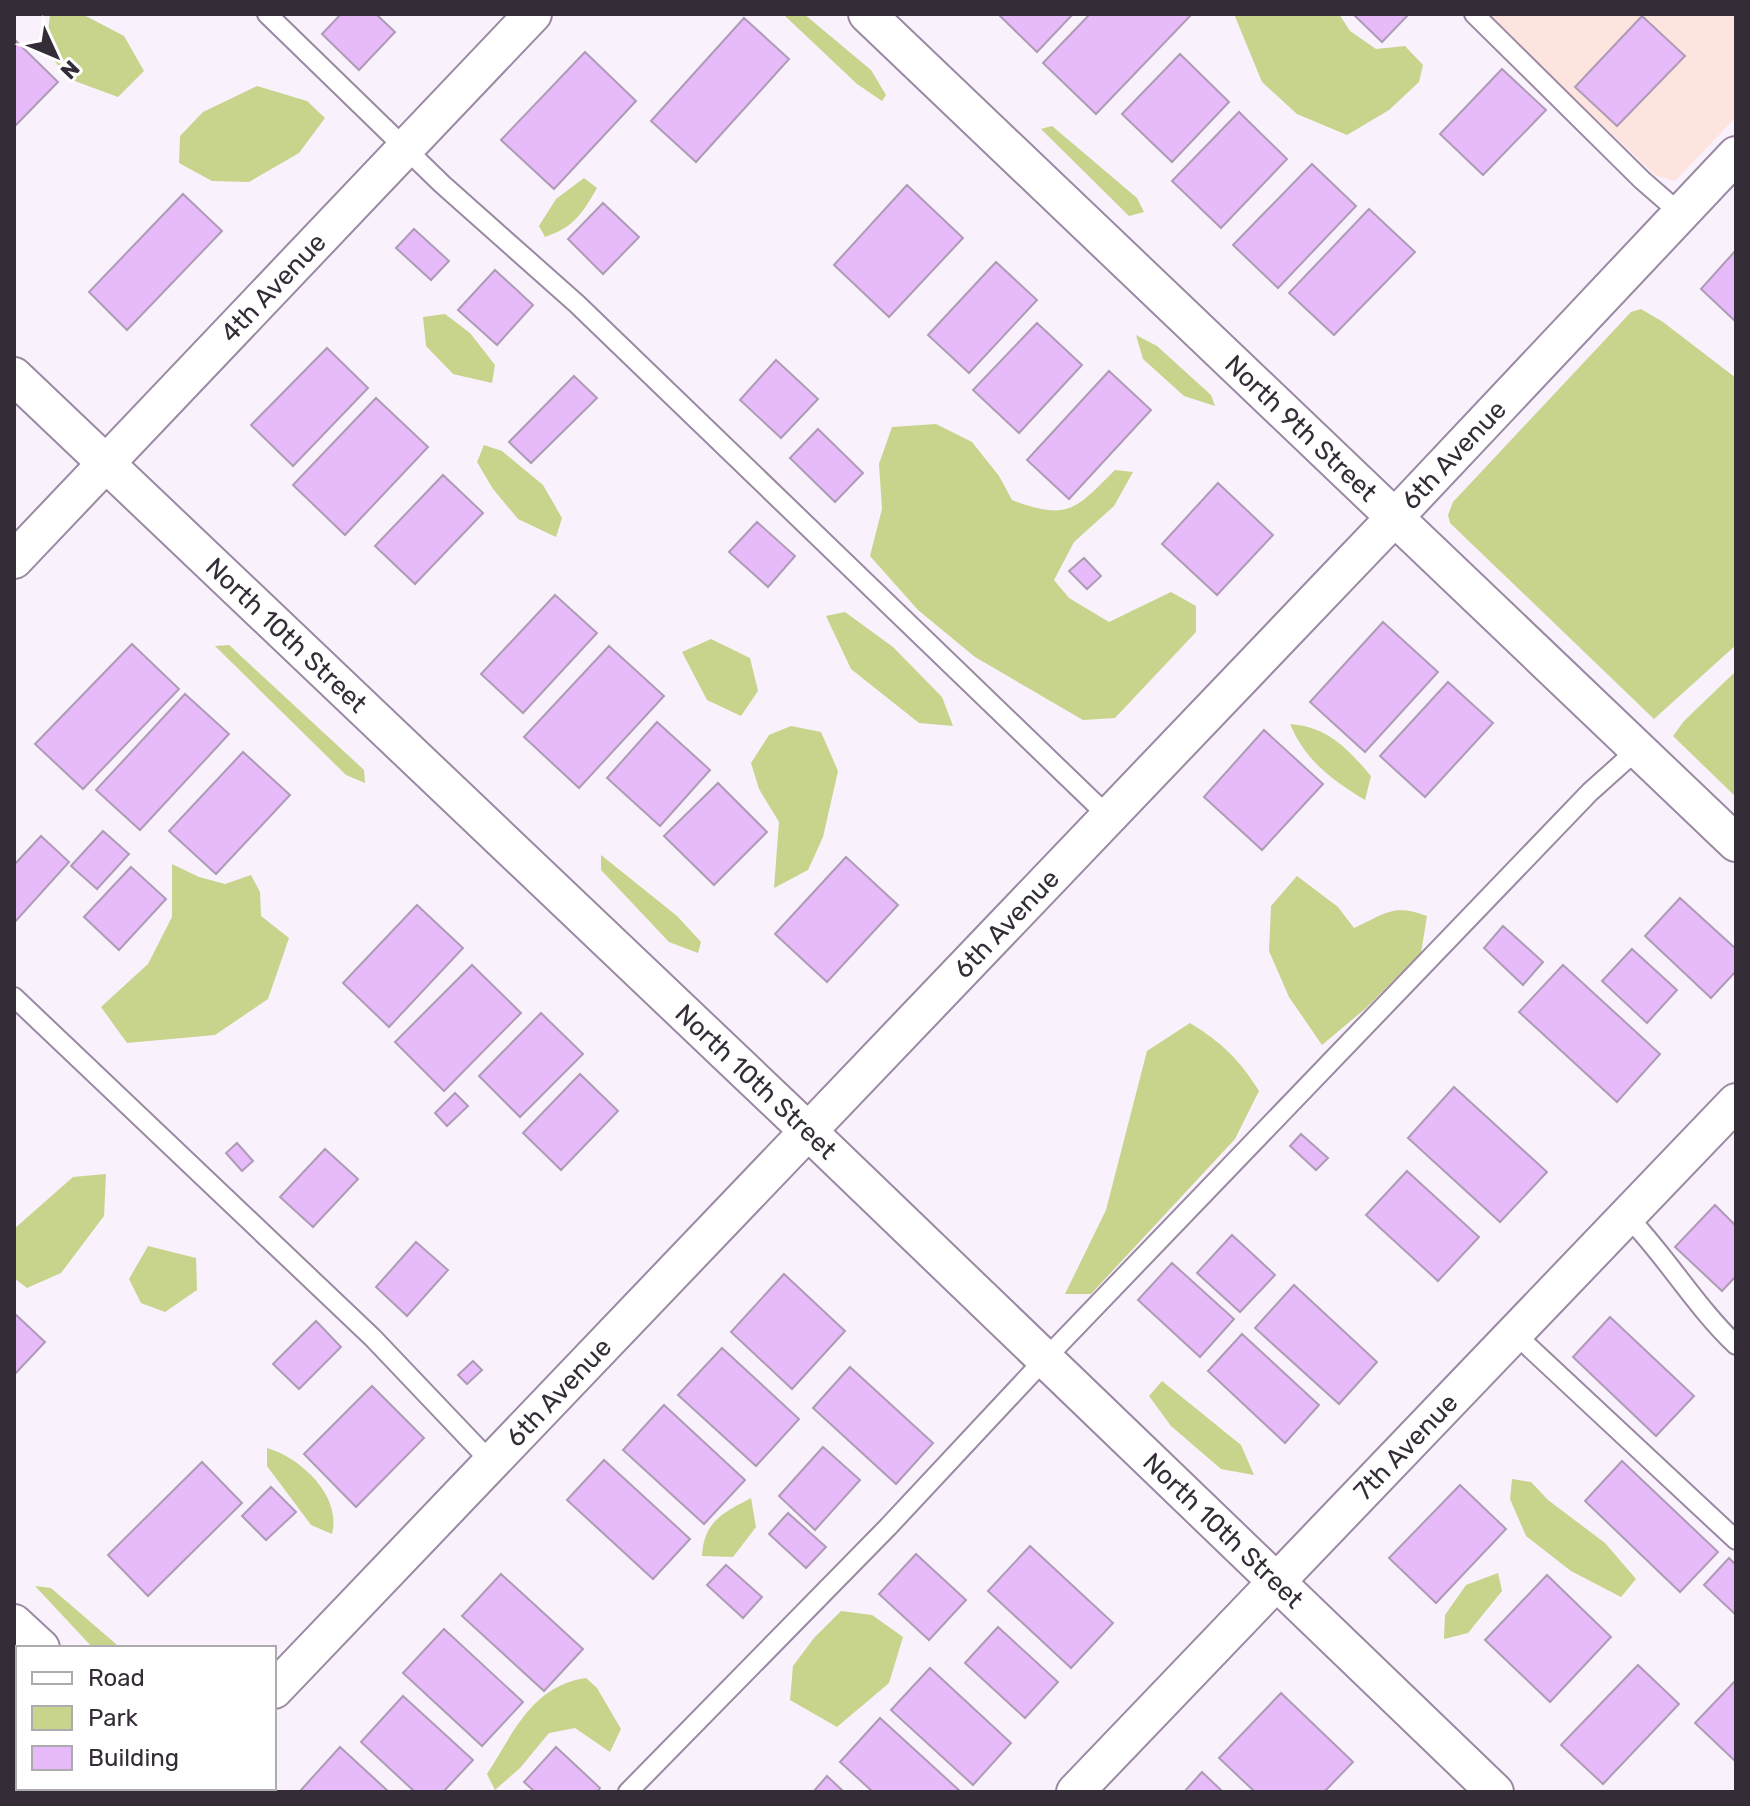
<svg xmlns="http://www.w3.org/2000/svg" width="1750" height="1806" font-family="Rubik,sans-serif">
	<rect width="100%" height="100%" fill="#f9f1fc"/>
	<path fill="#fee4de" d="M1486,14H1736V117L1675,181L1655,175Z"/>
	<path fill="#c8d38b" d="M50,14H82L124,36L144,71L118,97L72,80L46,52Z
		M783,14H804L871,70L886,95L882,101L857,84Z
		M1234,14H1339L1350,31L1376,49L1405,46L1423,65L1419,82L1389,110L1347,135L1297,114L1262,82Z
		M257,86L307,101L325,118L299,153L249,182L212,181L179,163L180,136L203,112Z
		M1052,126L1137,198L1144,212L1129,216L1041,129Z
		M584,178L597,188C582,214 574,227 545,237L539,226L556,199Z
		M1641,309L1663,322L1736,378V645L1654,719L1450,523L1448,515L1453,502L1631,312Z
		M445,314L470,333L495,365L492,383L453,374L426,346L423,317Z
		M1136,335L1157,346L1211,395L1215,406L1184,396L1143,359Z
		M936,424L972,442L999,476L1012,500C1068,521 1075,510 1115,470L1133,472L1114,506L1074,542L1054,580L1069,598L1109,622L1171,592L1196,606V632L1115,718L1083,720L975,657L918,610L870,556L882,509L879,464L892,427Z
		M484,445L502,451L543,485L562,518L556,537L518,519L493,489L477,462Z
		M845,612L893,647L942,697L953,726L919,723L851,669L826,616Z
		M711,639L750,658L758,691L741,716L707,700L682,652Z
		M229,645L364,770L365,783L346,775L215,646Z
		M1736,671V797L1673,736L1684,721Z
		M1290,724C1328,727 1347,748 1371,776L1365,800C1332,780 1305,760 1290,724Z
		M791,726L821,732L838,771L823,837L808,870L774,888L779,822L759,789L751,763L769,735Z
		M601,855L677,916L701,942L698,953L669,942L601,870Z
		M172,864L199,877L225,884L251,875L260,892L261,916L289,938L268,999L215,1035L127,1043L101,1007L148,964L172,917Z
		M1297,876L1338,907L1354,928C1385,914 1393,903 1427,916L1421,953L1366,1008L1322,1045L1289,997L1269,951L1271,906Z
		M1190,1023C1222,1043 1239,1059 1259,1091L1235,1139L1091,1294H1065L1106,1210L1147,1051Z
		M106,1174L104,1216L61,1273L27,1288L14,1278V1229L73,1177Z
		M148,1246L196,1258L197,1290L165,1312L141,1303L129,1279Z
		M1162,1381L1241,1445L1254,1475L1221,1469L1171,1426L1149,1396Z
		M267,1448C301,1458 342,1496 332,1534L311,1525L267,1466Z
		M1512,1479L1531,1482L1548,1500L1605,1543L1636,1579L1621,1597L1571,1571L1526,1536L1510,1499Z
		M751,1498L756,1527L733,1557L702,1556C704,1521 723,1513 751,1498Z
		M1498,1573L1502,1591L1468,1633L1444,1639L1445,1615L1466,1585Z
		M35,1586L51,1588L116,1644L117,1648H93Z
		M841,1611L872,1615L903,1637L889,1683L837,1727L790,1700L793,1666L814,1638Z
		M586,1678L597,1688L621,1729L610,1752L575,1728L549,1733L520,1768L495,1790L487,1774C514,1732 532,1686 586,1678Z"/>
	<path fill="#e7bafa" stroke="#ae9bb6" stroke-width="2" d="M341,14H376L395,32L359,70L322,34Z
		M998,14H1073L1037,52Z
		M1090,14H1192L1096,114L1043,63Z
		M1353,14H1409L1382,42Z
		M1642,16L1685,56L1617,126L1575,87Z
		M744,18L789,59L696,162L651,121Z
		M14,39L58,82L14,127Z
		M585,52L636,101L554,189L501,140Z
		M1180,54L1229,102L1172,162L1122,114Z
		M1502,69L1546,110L1483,175L1440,134Z
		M1239,112L1287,159L1221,228L1172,181Z
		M1312,164L1356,206L1278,288L1233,245Z
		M907,185L963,238L889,317L834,265Z
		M183,194L222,231L127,330L89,292Z
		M603,203L639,237L603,274L568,239Z
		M1369,209L1415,252L1334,335L1289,293Z
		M414,229L449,261L431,280L396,248Z
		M1736,250V322L1701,289Z
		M996,262L1037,300L969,373L928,335Z
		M495,270L533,305L497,345L458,310Z
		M1037,323L1082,365L1019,433L973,390Z
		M327,348L368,388L293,466L251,425Z
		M776,360L818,399L781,438L740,400Z
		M1109,371L1151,410L1069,499L1027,460Z
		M574,376L597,398L531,463L509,442Z
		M376,398L428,447L345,535L293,485Z
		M818,429L863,473L835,502L790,458Z
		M443,475L483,513L415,584L375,546Z
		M1218,483L1273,535L1217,595L1162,544Z
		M757,522L795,556L768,587L729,552Z
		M1084,558L1101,576L1087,589L1069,571Z
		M555,595L597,633L523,713L481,674Z
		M1383,622L1438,672L1365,752L1310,702Z
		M132,644L179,689L83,789L35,744Z
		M609,646L664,696L579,788L524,737Z
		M1448,682L1493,723L1425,797L1380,756Z
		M185,694L229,734L140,830L96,790Z
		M657,722L710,770L660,826L607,778Z
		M1264,730L1323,784L1262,850L1204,797Z
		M243,752L290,795L216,874L169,831Z
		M718,783L767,832L714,885L664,836Z
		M103,831L129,854L97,889L71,866Z
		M41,836L69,862L14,923V865Z
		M846,857L898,905L827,982L775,934Z
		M131,867L166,899L119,950L84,917Z
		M1680,898L1736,949V971L1711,998L1645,936Z
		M417,905L463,948L389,1027L343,983Z
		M1503,926L1543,962L1523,985L1484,948Z
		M1632,949L1677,990L1647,1023L1602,981Z
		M472,965L521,1013L444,1091L395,1042Z
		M1563,965L1660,1054L1617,1102L1519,1012Z
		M541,1013L583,1054L520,1117L479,1076Z
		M580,1074L618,1111L561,1170L523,1133Z
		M1454,1087L1547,1172L1500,1222L1408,1138Z
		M455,1093L468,1106L447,1126L435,1113Z
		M1301,1134L1328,1158L1316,1170L1290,1146Z
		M237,1143L253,1161L242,1171L226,1153Z
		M325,1149L358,1179L313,1227L280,1197Z
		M1407,1171L1479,1237L1438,1281L1366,1215Z
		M1715,1205L1736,1226V1276L1722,1291L1675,1247Z
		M1232,1235L1275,1275L1240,1312L1197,1273Z
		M416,1242L448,1270L407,1316L376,1287Z
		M1172,1263L1234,1319L1200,1357L1138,1300Z
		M784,1274L845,1331L792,1389L731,1332Z
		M1294,1285L1377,1362L1339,1404L1255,1328Z
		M14,1313L45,1342L14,1375Z
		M1610,1317L1694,1396L1656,1436L1573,1357Z
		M316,1321L341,1347L299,1389L273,1364Z
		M1242,1334L1319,1405L1285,1443L1208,1371Z
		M722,1348L799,1419L756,1466L678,1395Z
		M473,1361L482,1370L467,1384L458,1375Z
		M850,1367L933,1443L896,1484L813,1408Z
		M372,1386L424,1438L356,1507L304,1454Z
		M664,1405L745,1480L704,1524L623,1450Z
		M823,1447L860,1480L815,1530L779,1496Z
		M604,1460L690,1539L653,1579L567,1500Z
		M1622,1461L1718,1552L1680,1592L1585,1501Z
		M202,1462L242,1503L148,1596L108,1555Z
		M1460,1485L1506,1529L1436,1603L1389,1558Z
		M271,1487L296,1512L266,1540L242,1516Z
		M788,1513L826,1547L806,1568L769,1534Z
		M1030,1546L1113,1623L1071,1668L988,1591Z
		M916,1554L966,1600L929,1640L879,1594Z
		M1729,1558L1736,1565V1615L1704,1585Z
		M726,1565L762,1597L743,1618L707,1585Z
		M501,1574L583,1649L544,1691L462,1616Z
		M1547,1575L1611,1637L1550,1702L1485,1640Z
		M998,1627L1058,1682L1025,1718L965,1663Z
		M444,1629L523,1702L482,1746L403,1673Z
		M1638,1665L1679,1704L1603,1784L1561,1745Z
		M930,1668L1011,1743L973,1785L891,1710Z
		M1736,1680V1762L1695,1723Z
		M1281,1693L1353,1762L1324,1792H1255L1219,1758Z
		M403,1696L473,1760L443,1792H415L361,1742Z
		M880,1718L961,1792H873L840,1762Z
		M340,1747L389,1792H303L301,1790Z
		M556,1747L600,1788L597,1792H535L524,1782Z
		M18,1762V1788H46L50,1792H14V1766Z
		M1202,1772L1223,1792H1184Z
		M827,1776L844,1792H813Z"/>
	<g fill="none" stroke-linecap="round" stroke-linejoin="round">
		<g stroke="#9b88a2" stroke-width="22">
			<path id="lane" d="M267,14L442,184L577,304L1109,817
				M1474,14L1642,180L1681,214
				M14,997L373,1338L491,1462
				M1627,1216C1666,1256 1695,1306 1736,1345
				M1514,1333L1736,1540
				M628,1792L888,1527L1045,1359L1590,792L1638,749"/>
		</g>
		<g stroke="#9b88a2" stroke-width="40">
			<g id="street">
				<path id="s1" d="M867,14L1736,843"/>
				<path id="s2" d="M14,376L808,1131L1495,1792"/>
				<path id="s3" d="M14,560L533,14"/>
				<path d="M14,1623L41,1648"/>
				<path id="s4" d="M274,1690L1395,517L1736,155"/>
				<path d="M188,1788L192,1792"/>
				<path id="s5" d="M1075,1792L1736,1102"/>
			</g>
		</g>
		<use href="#lane" stroke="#fff" stroke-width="18"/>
		<use href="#street" stroke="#fff" stroke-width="36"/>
	</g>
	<g text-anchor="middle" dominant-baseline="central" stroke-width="6" stroke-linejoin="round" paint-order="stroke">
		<g font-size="26" fill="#342c37" stroke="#fff">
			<text stroke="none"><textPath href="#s3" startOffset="376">4th Avenue</textPath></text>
			<text stroke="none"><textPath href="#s1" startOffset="600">North 9th Street</textPath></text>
			<text stroke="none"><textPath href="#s4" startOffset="1708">6th Avenue</textPath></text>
			<text stroke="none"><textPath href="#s2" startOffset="376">North 10th Street</textPath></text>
			<text stroke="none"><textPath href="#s4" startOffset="1060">6th Avenue</textPath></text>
			<text stroke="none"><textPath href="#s2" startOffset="1024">North 10th Street</textPath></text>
			<text stroke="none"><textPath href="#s4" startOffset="412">6th Avenue</textPath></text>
			<text stroke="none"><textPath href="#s5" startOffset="478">7th Avenue</textPath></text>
			<text stroke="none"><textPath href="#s2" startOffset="1672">North 10th Street</textPath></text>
		</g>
	</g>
	<rect width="1750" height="1806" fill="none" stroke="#342c37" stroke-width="32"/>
	<rect x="16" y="1646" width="260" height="144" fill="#ffffff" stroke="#aeabaf" stroke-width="2"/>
	<rect x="32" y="1672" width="40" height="12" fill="#ffffff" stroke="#aeabaf" stroke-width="2"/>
	<text x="88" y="1686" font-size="24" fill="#342c37">Road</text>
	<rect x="32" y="1706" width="40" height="24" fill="#c8d38b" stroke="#aeabaf" stroke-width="2"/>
	<text x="88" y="1726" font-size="24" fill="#342c37">Park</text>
	<rect x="32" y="1746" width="40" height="24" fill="#e7bafa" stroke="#aeabaf" stroke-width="2"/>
	<text x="88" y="1766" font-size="24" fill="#342c37">Building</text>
	<g transform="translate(56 56) rotate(134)" stroke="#ffffff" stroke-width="6" paint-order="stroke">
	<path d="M0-6L14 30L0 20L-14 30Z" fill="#342c37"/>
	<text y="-12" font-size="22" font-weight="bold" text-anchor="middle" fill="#342c37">N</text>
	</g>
</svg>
